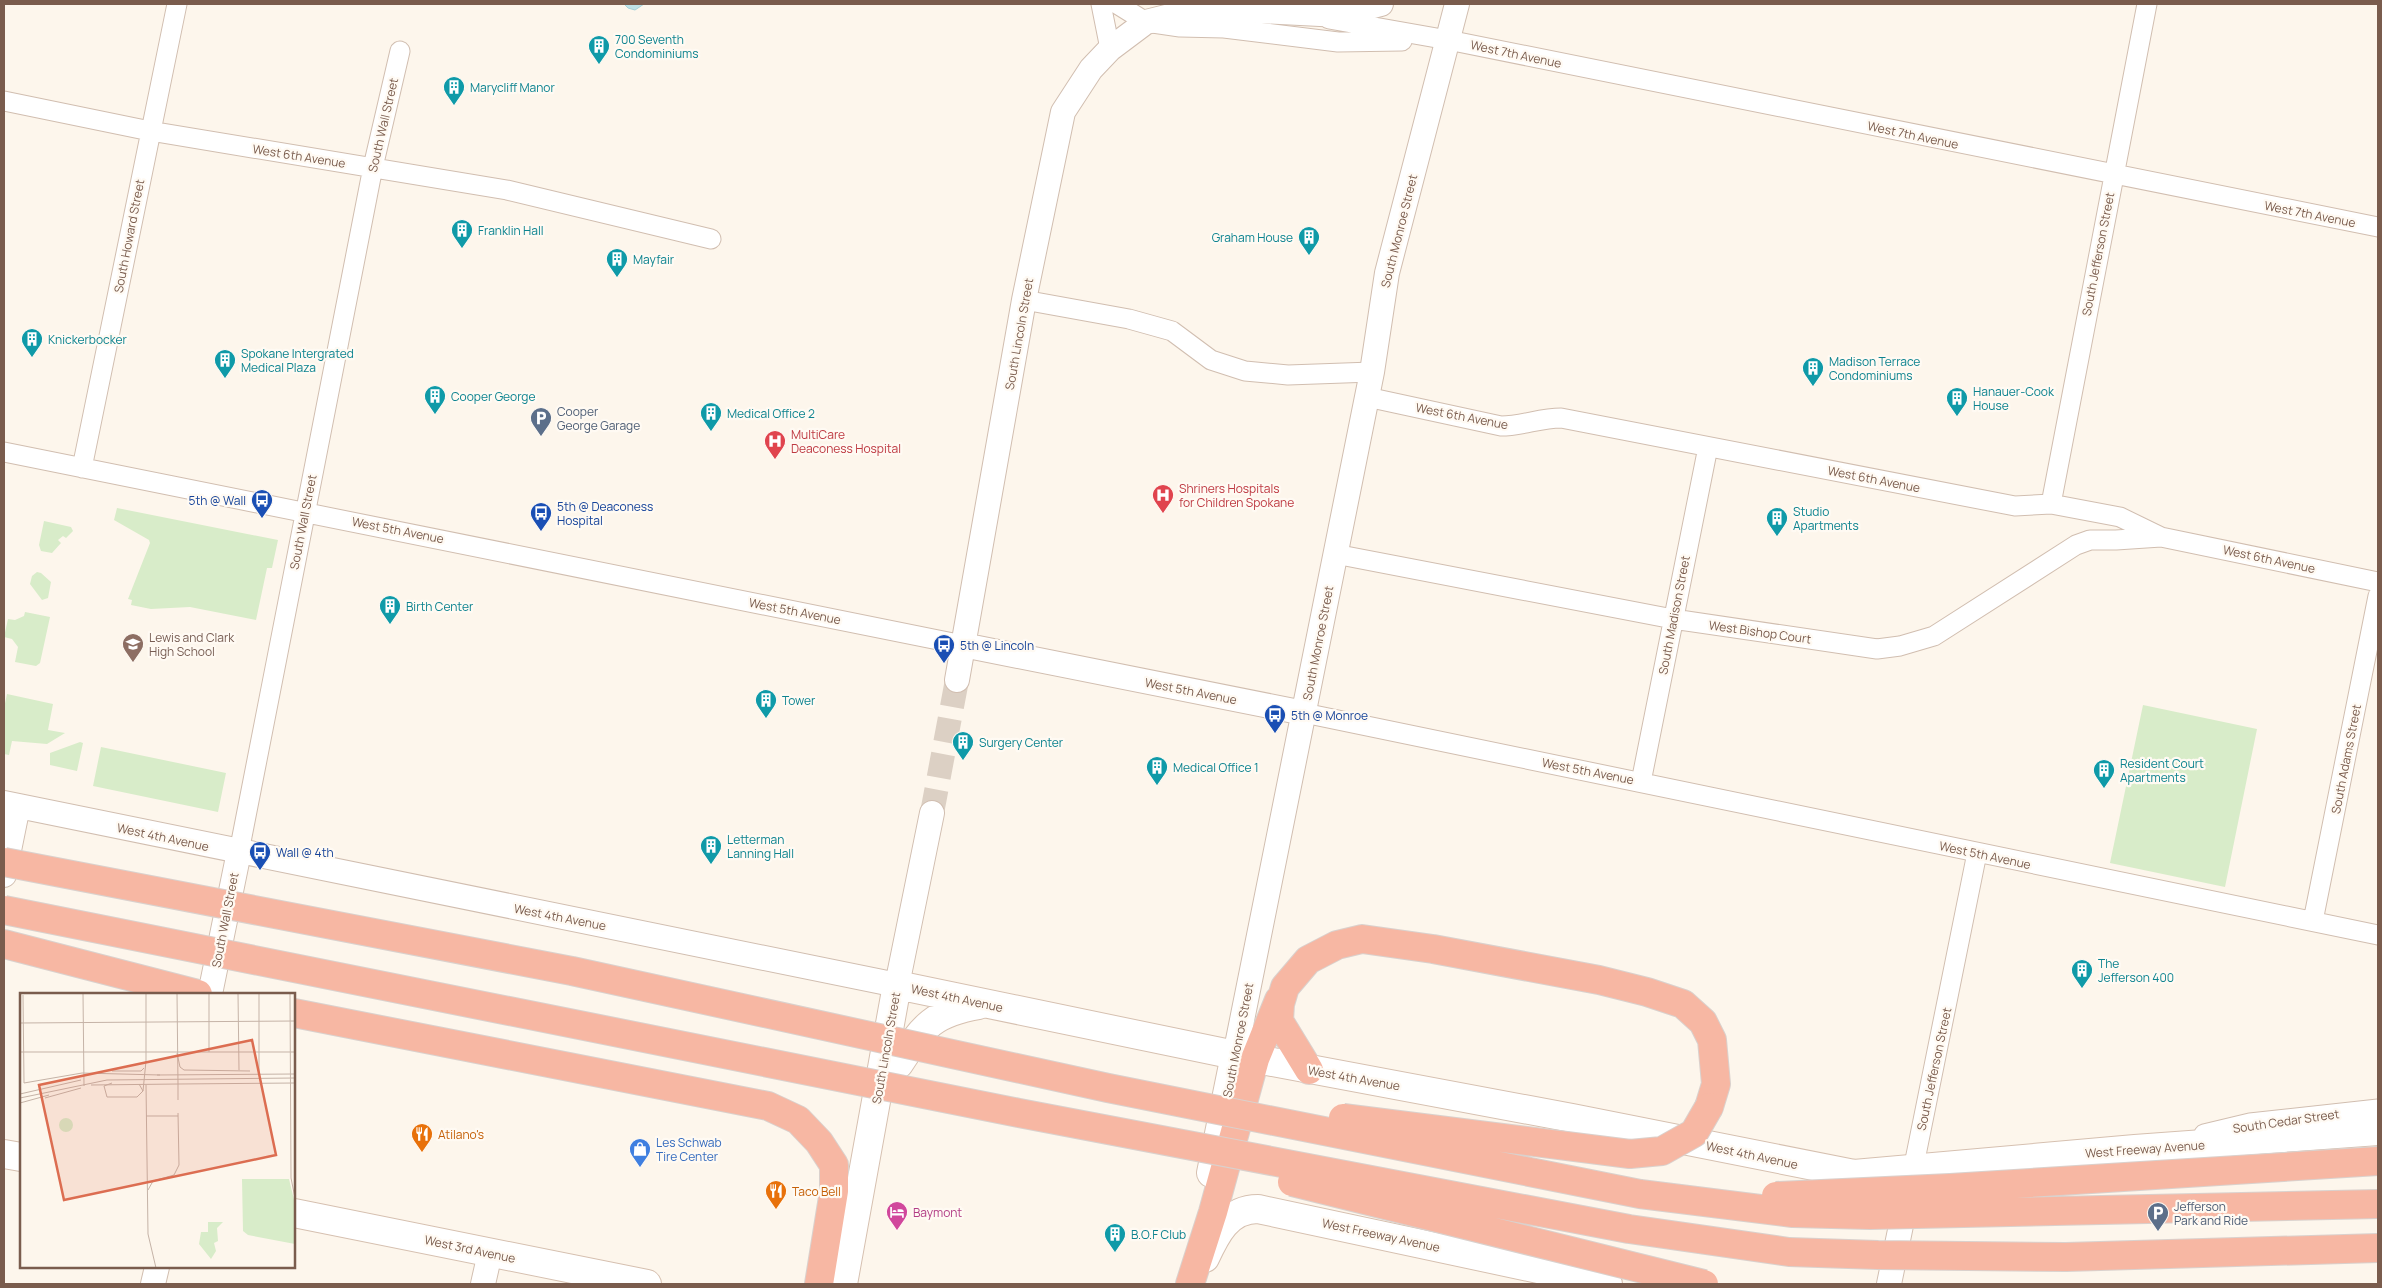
<svg xmlns="http://www.w3.org/2000/svg" width="2382" height="1288" font-family="Manrope,sans-serif">
	<rect width="100%" height="100%" fill="#fdf6ec"/>
	<path fill="#d8ecc9" d="M117,508L278,540L272,568H267L256,620L190,607L151,609L131,605L132,600L128,599L150,543L149,540L114,520Z
		M44,521L71,527L73,531L66,538L63,536L58,540L61,543L52,553L41,551L39,545Z
		M37,572L41,573L51,582L48,598L42,600L30,584L32,576Z
		M25,612L50,617L40,663L36,666L15,662L18,647L12,639L4,637L8,619L15,620L24,616Z
		M7,694L53,704L48,730L65,733L47,744L12,741L9,755L4,754V708Z
		M2143,705L2257,729L2225,887L2110,863Z
		M80,742L83,743L77,771L50,765V753Z
		M101,747L226,773L218,812L93,786Z"/>
	<path fill="#bfe3e8" stroke="#a5d3da" d="M624,4H644L635,10L628,8Z"/>
	<g fill="none" stroke-linecap="round" stroke-linejoin="round">
		<path stroke="#dcd0c4" stroke-width="24" stroke-dasharray="24 12" stroke-linecap="butt" d="M932,813L957,680"/>
		<g stroke="#d1beb0" stroke-width="21">
			<path id="minor" d="M1101,4L1110,49
				M1117,4L1146,22L1180,27L1224,28L1338,42L1402,41
				M1329,19L1448,40L2378,227
				M4,101L150,131L507,190L711,239
				M1024,300L1129,319L1172,331L1211,360L1245,371L1288,375L1372,372
				M1367,397L1501,426C1522,426 1540,418 1561,418L2015,506L2051,504L2120,517L2161,537L2378,582
				M4,452L963,645
				M82,468L177,4
				M2051,504L2147,4
				M1335,554L1673,619L1877,649L1900,646L1934,636L2076,545L2090,540H2116L2161,537
				M1304,713L2378,935
				M1641,782L1708,447
				M239,852L373,167L400,51
				M2313,921L2378,596
				M2204,1134L2250,1123L2378,1109
				M1913,1170L1977,853"/>
		</g>
		<g stroke="#d1beb0" stroke-width="26">
			<path id="tertiary" d="M963,645L1304,713
				M957,680L1024,300L1063,112L1091,69L1110,49L1146,22L1190,11L1218,9L1340,15L1381,4
				M4,803L897,985L932,813
				M4,875L18,806
				M210,994L239,852
				M1235,1055L1372,372L1387,273L1457,4
				M153,1284L157,1267
				M483,1284L490,1253
				M1889,1284L1907,1196"/>
		</g>
		<g stroke="#d6c0b0" stroke-width="30">
			<path id="secondary" d="M899,1064C924,1025 933,1013 979,1005
				M4,1154L21,1157
				M1211,1173L1235,1055
				M294,1213L647,1284
				M1205,1258C1216,1234 1228,1209 1258,1209L1608,1284
				M843,1284L897,985L1235,1055L1572,1118L1854,1174L2135,1149L2378,1131"/>
		</g>
		<g stroke="#dad1cd" stroke-width="30">
			<path id="motorway" d="M4,944L198,994
				M294,1013L768,1106L798,1120L819,1142L834,1165V1191L819,1284
				M1309,1070L1279,1021L1280,1004L1285,987L1308,960L1337,945L1362,939L1433,949L1599,980L1647,992L1683,1004L1703,1022L1712,1040L1716,1084L1709,1107
				M1190,1284L1213,1212L1255,1059L1279,1000"/>
		</g>
		<use href="#minor" stroke="#fff" stroke-width="19"/>
		<use href="#tertiary" stroke="#fff" stroke-width="24"/>
		<use href="#secondary" stroke="#fff" stroke-width="28"/>
		<use href="#motorway" stroke="#f7b7a3" stroke-width="28"/>
		<g stroke="#dad1cd" stroke-width="30" stroke-linecap="butt">
			<path id="motorway-bridge" d="M4,862L572,971L1108,1088L1640,1194L1793,1213L1870,1215L2378,1204
				M4,910L1019,1113L1629,1229L1789,1252L1878,1255L2066,1257L2378,1248
				M1343,1118L1630,1154L1662,1151L1694,1133L1709,1107
				M1292,1182L1704,1284
				M1776,1196L1950,1188L2378,1161"/>
		</g>
		<use href="#motorway-bridge" stroke="#f7b7a3" stroke-width="28"/>
	</g>
	<defs>
		<g id="building-pin" transform="scale(1.125)"><path d="M0 17L-7.5 6A9.5 9.5 0 1 1 7.5 6Z" fill="#0f9aa8" stroke="#fffaf3"/><path d="M-4-6H4V6H1V3H-1V6H-4ZM-2.5-4.3h1.7v1.8h-1.7ZM.8-4.3h1.7v1.8H.8ZM-2.5-1h1.7V.8h-1.7ZM.8-1h1.7V.8H.8Z" fill="#fff"/></g>
		<g id="parking-pin" transform="scale(1.125)"><path d="M0 17L-7.5 6A9.5 9.5 0 1 1 7.5 6Z" fill="#5c6f8a" stroke="#fffaf3"/><path d="M-3.5-5.5H1a3.5 3.5 0 0 1 0 7H-1V5.5H-3.5ZM-1-3.4V-.6H.8a1.4 1.4 0 0 0 0-2.8Z" fill="#fff"/></g>
		<g id="hospital-pin" transform="scale(1.125)"><path d="M0 17L-7.5 6A9.5 9.5 0 1 1 7.5 6Z" fill="#e0444e" stroke="#fffaf3"/><path d="M-5-5h3v3.5h4V-5h3V5h-3V1.5h-4V5h-3Z" fill="#fff"/></g>
		<g id="bus-pin" transform="scale(1.125)"><path d="M0 17L-7.5 6A9.5 9.5 0 1 1 7.5 6Z" fill="#1a4fb4" stroke="#fffaf3"/><path d="M-5-6H5V4H4V6H2V4H-2V6H-4V4H-5ZM-3.5-4V0h7V-4ZM-3.5 1.2v1.5H-2V1.2ZM2 1.2v1.5H3.5V1.2Z" fill="#fff"/></g>
		<g id="school-pin" transform="scale(1.125)"><path d="M0 17L-7.5 6A9.5 9.5 0 1 1 7.5 6Z" fill="#8d6e63" stroke="#fffaf3"/><path d="M0-5L7-2L0 1L-7-2ZM-4 1L0 2.5L4 1V4Q0 6-4 4Z" fill="#fff"/></g>
		<g id="restaurant-pin" transform="scale(1.125)"><path d="M0 17L-7.5 6A9.5 9.5 0 1 1 7.5 6Z" fill="#e8710a" stroke="#fffaf3"/><path d="M-5-6h1v4h1v-4h1v4h1v-4h1v5L-1.5 .5V6h-2V.5L-5-1ZM5-6V6H3V1.5H1.5Q1.5-4 5-6Z" fill="#fff"/></g>
		<g id="shop-pin" transform="scale(1.125)"><path d="M0 17L-7.5 6A9.5 9.5 0 1 1 7.5 6Z" fill="#3f7fe0" stroke="#fffaf3"/><path d="M-5-2.5h2.3a2.7 3.5 0 0 1 5.4 0H5L5.5 6h-11ZM-1.5-2.5h3a1.5 2.3 0 0 0-3 0Z" fill="#fff"/></g>
		<g id="hotel-pin" transform="scale(1.125)"><path d="M0 17L-7.5 6A9.5 9.5 0 1 1 7.5 6Z" fill="#d1479c" stroke="#fffaf3"/><path d="M-6-4.5h1.5V1H6V5H4.5V3h-9V5H-6ZM-4 0a1.8 1.8 0 1 1 3.6 0ZM.5 0V-2.5h3Q6-2.5 6 0Z" fill="#fff"/></g>
	</defs>
	<g fill-rule="evenodd">
		<use href="#building-pin" x="599" y="46"/>
		<use href="#building-pin" x="454" y="87"/>
		<use href="#building-pin" x="462" y="230"/>
		<use href="#building-pin" x="1309" y="237"/>
		<use href="#building-pin" x="617" y="259"/>
		<use href="#building-pin" x="32" y="339"/>
		<use href="#building-pin" x="225" y="360"/>
		<use href="#building-pin" x="1813" y="368"/>
		<use href="#building-pin" x="435" y="396"/>
		<use href="#building-pin" x="1957" y="398"/>
		<use href="#building-pin" x="711" y="413"/>
		<use href="#parking-pin" x="541" y="418"/>
		<use href="#hospital-pin" x="775" y="441"/>
		<use href="#hospital-pin" x="1163" y="495"/>
		<use href="#bus-pin" x="262" y="500"/>
		<use href="#bus-pin" x="541" y="513"/>
		<use href="#building-pin" x="1777" y="518"/>
		<use href="#building-pin" x="390" y="606"/>
		<use href="#school-pin" x="133" y="644"/>
		<use href="#bus-pin" x="944" y="645"/>
		<use href="#building-pin" x="766" y="700"/>
		<use href="#bus-pin" x="1275" y="715"/>
		<use href="#building-pin" x="963" y="742"/>
		<use href="#building-pin" x="1157" y="767"/>
		<use href="#building-pin" x="2104" y="770"/>
		<use href="#building-pin" x="711" y="846"/>
		<use href="#bus-pin" x="260" y="852"/>
		<use href="#building-pin" x="2082" y="970"/>
		<use href="#restaurant-pin" x="422" y="1134"/>
		<use href="#shop-pin" x="640" y="1149"/>
		<use href="#restaurant-pin" x="776" y="1191"/>
		<use href="#hotel-pin" x="897" y="1212"/>
		<use href="#parking-pin" x="2158" y="1213"/>
		<use href="#building-pin" x="1115" y="1234"/>
	</g>
	<g text-anchor="middle" dominant-baseline="central" stroke-width="4.5" stroke-linejoin="round" paint-order="stroke">
		<g font-size="12" fill="#0d838f" stroke="#fffaf3" text-anchor="start">
			<text x="615" y="39">700 Seventh<tspan x="615" dy="14">Condominiums</tspan></text>
			<text x="470" y="87">Marycliff Manor</text>
			<text x="478" y="230">Franklin Hall</text>
			<text x="1293" y="237" text-anchor="end">Graham House</text>
			<text x="633" y="259">Mayfair</text>
			<text x="48" y="339">Knickerbocker</text>
			<text x="241" y="353">Spokane Intergrated<tspan x="241" dy="14">Medical Plaza</tspan></text>
			<text x="1829" y="361">Madison Terrace<tspan x="1829" dy="14">Condominiums</tspan></text>
			<text x="1973" y="391">Hanauer-Cook<tspan x="1973" dy="14">House</tspan></text>
			<text x="451" y="396">Cooper George</text>
			<text x="727" y="413">Medical Office 2</text>
			<text x="1793" y="511">Studio<tspan x="1793" dy="14">Apartments</tspan></text>
			<text x="406" y="606">Birth Center</text>
			<text x="782" y="700">Tower</text>
			<text x="979" y="742">Surgery Center</text>
			<text x="2120" y="763">Resident Court<tspan x="2120" dy="14">Apartments</tspan></text>
			<text x="1173" y="767">Medical Office 1</text>
			<text x="727" y="839">Letterman<tspan x="727" dy="14">Lanning Hall</tspan></text>
			<text x="2098" y="963">The<tspan x="2098" dy="14">Jefferson 400</tspan></text>
			<text x="1131" y="1234">B.O.F Club</text>
		</g>
		<g font-size="12" fill="#7a5c4d" stroke="#fffaf3">
			<text transform="translate(1516 54) rotate(12)">West 7th Avenue</text>
			<text transform="translate(383 125) rotate(-77)">South Wall Street</text>
			<text transform="translate(1913 135) rotate(12)">West 7th Avenue</text>
			<text transform="translate(299 156) rotate(9)">West 6th Avenue</text>
			<text transform="translate(2310 214) rotate(11)">West 7th Avenue</text>
			<text transform="translate(1399 231) rotate(-76)">South Monroe Street</text>
			<text transform="translate(129 236) rotate(-79)">South Howard Street</text>
			<text transform="translate(2098 254) rotate(-79)">South Jefferson Street</text>
			<text transform="translate(1019 334) rotate(-80)">South Lincoln Street</text>
			<text transform="translate(1462 416) rotate(11)">West 6th Avenue</text>
			<text transform="translate(1874 479) rotate(11)">West 6th Avenue</text>
			<text transform="translate(303 522) rotate(-79)">South Wall Street</text>
			<text transform="translate(398 530) rotate(11)">West 5th Avenue</text>
			<text transform="translate(2269 559) rotate(12)">West 6th Avenue</text>
			<text transform="translate(795 611) rotate(11)">West 5th Avenue</text>
			<text transform="translate(1674 615) rotate(-79)">South Madison Street</text>
			<text transform="translate(1760 632) rotate(8)">West Bishop Court</text>
			<text transform="translate(1318 643) rotate(-79)">South Monroe Street</text>
			<text transform="translate(1191 691) rotate(11)">West 5th Avenue</text>
			<text transform="translate(2346 759) rotate(-79)">South Adams Street</text>
			<text transform="translate(1588 771) rotate(11)">West 5th Avenue</text>
			<text transform="translate(163 837) rotate(12)">West 4th Avenue</text>
			<text transform="translate(1985 855) rotate(12)">West 5th Avenue</text>
			<text transform="translate(560 917) rotate(11)">West 4th Avenue</text>
			<text transform="translate(225 920) rotate(-79)">South Wall Street</text>
			<text transform="translate(957 998) rotate(12)">West 4th Avenue</text>
			<text transform="translate(1238 1040) rotate(-79)">South Monroe Street</text>
			<text transform="translate(886 1048) rotate(-80)">South Lincoln Street</text>
			<text transform="translate(1934 1069) rotate(-78)">South Jefferson Street</text>
			<text transform="translate(1354 1078) rotate(10)">West 4th Avenue</text>
			<text transform="translate(2286 1121) rotate(-8)">South Cedar Street</text>
			<text transform="translate(2145 1149) rotate(-4)">West Freeway Avenue</text>
			<text transform="translate(1752 1155) rotate(12)">West 4th Avenue</text>
			<text transform="translate(1381 1235) rotate(12)">West Freeway Avenue</text>
			<text transform="translate(470 1249) rotate(12)">West 3rd Avenue</text>
		</g>
		<g font-size="12" fill="#4e5e75" stroke="#fffaf3" text-anchor="start">
			<text x="557" y="411">Cooper<tspan x="557" dy="14">George Garage</tspan></text>
			<text x="2174" y="1206">Jefferson<tspan x="2174" dy="14">Park and Ride</tspan></text>
		</g>
		<g font-size="12" fill="#be3a42" stroke="#fffaf3" text-anchor="start">
			<text x="791" y="434">MultiCare<tspan x="791" dy="14">Deaconess Hospital</tspan></text>
			<text x="1179" y="488">Shriners Hospitals<tspan x="1179" dy="14">for Children Spokane</tspan></text>
		</g>
		<g font-size="12" fill="#164399" stroke="#fffaf3" text-anchor="start">
			<text x="246" y="500" text-anchor="end">5th @ Wall</text>
			<text x="557" y="506">5th @ Deaconess<tspan x="557" dy="14">Hospital</tspan></text>
			<text x="960" y="645">5th @ Lincoln</text>
			<text x="1291" y="715">5th @ Monroe</text>
			<text x="276" y="852">Wall @ 4th</text>
		</g>
		<g font-size="12" fill="#785e54" stroke="#fffaf3" text-anchor="start">
			<text x="149" y="637">Lewis and Clark<tspan x="149" dy="14">High School</tspan></text>
		</g>
		<g font-size="12" fill="#c56008" stroke="#fffaf3" text-anchor="start">
			<text x="438" y="1134">Atilano's</text>
			<text x="792" y="1191">Taco Bell</text>
		</g>
		<g font-size="12" fill="#366cbe" stroke="#fffaf3" text-anchor="start">
			<text x="656" y="1142">Les Schwab<tspan x="656" dy="14">Tire Center</tspan></text>
		</g>
		<g font-size="12" fill="#b23c85" stroke="#fffaf3" text-anchor="start">
			<text x="913" y="1212">Baymont</text>
		</g>
	</g>
	<g transform="translate(20 993)">
		<rect width="275" height="275" fill="#fdf6ec"/>
		<path d="M39 132a7 7 0 1 1 14 0a7 7 0 1 1-14 0ZM222,186H269L275,211V251L228,242L223,238ZM188,229H203L197,235L198,248L194,250L196,258L191,266L179,251L181,239H188Z" fill="#d8ecc9"/>
		<path fill="none" stroke="#c5b3a7" stroke-width="1" d="M63,0L64,93M126,0V70M218,0L219,77M239,0V82M270,0L271,185L275,205M3,2L4,90M0,30L275,28M0,59H275M189,59V0M157,60L160,74L164,77L230,78M92,78H121L124,75M137,82L275,81M4,90L62,80L140,82M92,90L84,93L87,104H117L123,98L119,91M71,92L158,91L157,0M126,92L128,241L136,275M123,98L126,68M0,101L61,87M0,105L87,87L275,85M25,105L61,95M158,107V91L275,90M0,110L29,102M126,123H158M128,197L133,188L154,182L159,172L158,120"/>
		<path fill="#dc6d51" fill-opacity="0.15" stroke="#dc6d51" stroke-width="2.5" d="M232,47L256,162L44,207L19,92Z"/>
		<rect width="275" height="275" fill="none" stroke="#7a5c4d" stroke-width="2.5"/>
	</g>
	<rect width="2382" height="1288" fill="none" stroke="#7a5c4d" stroke-width="10"/>
</svg>
